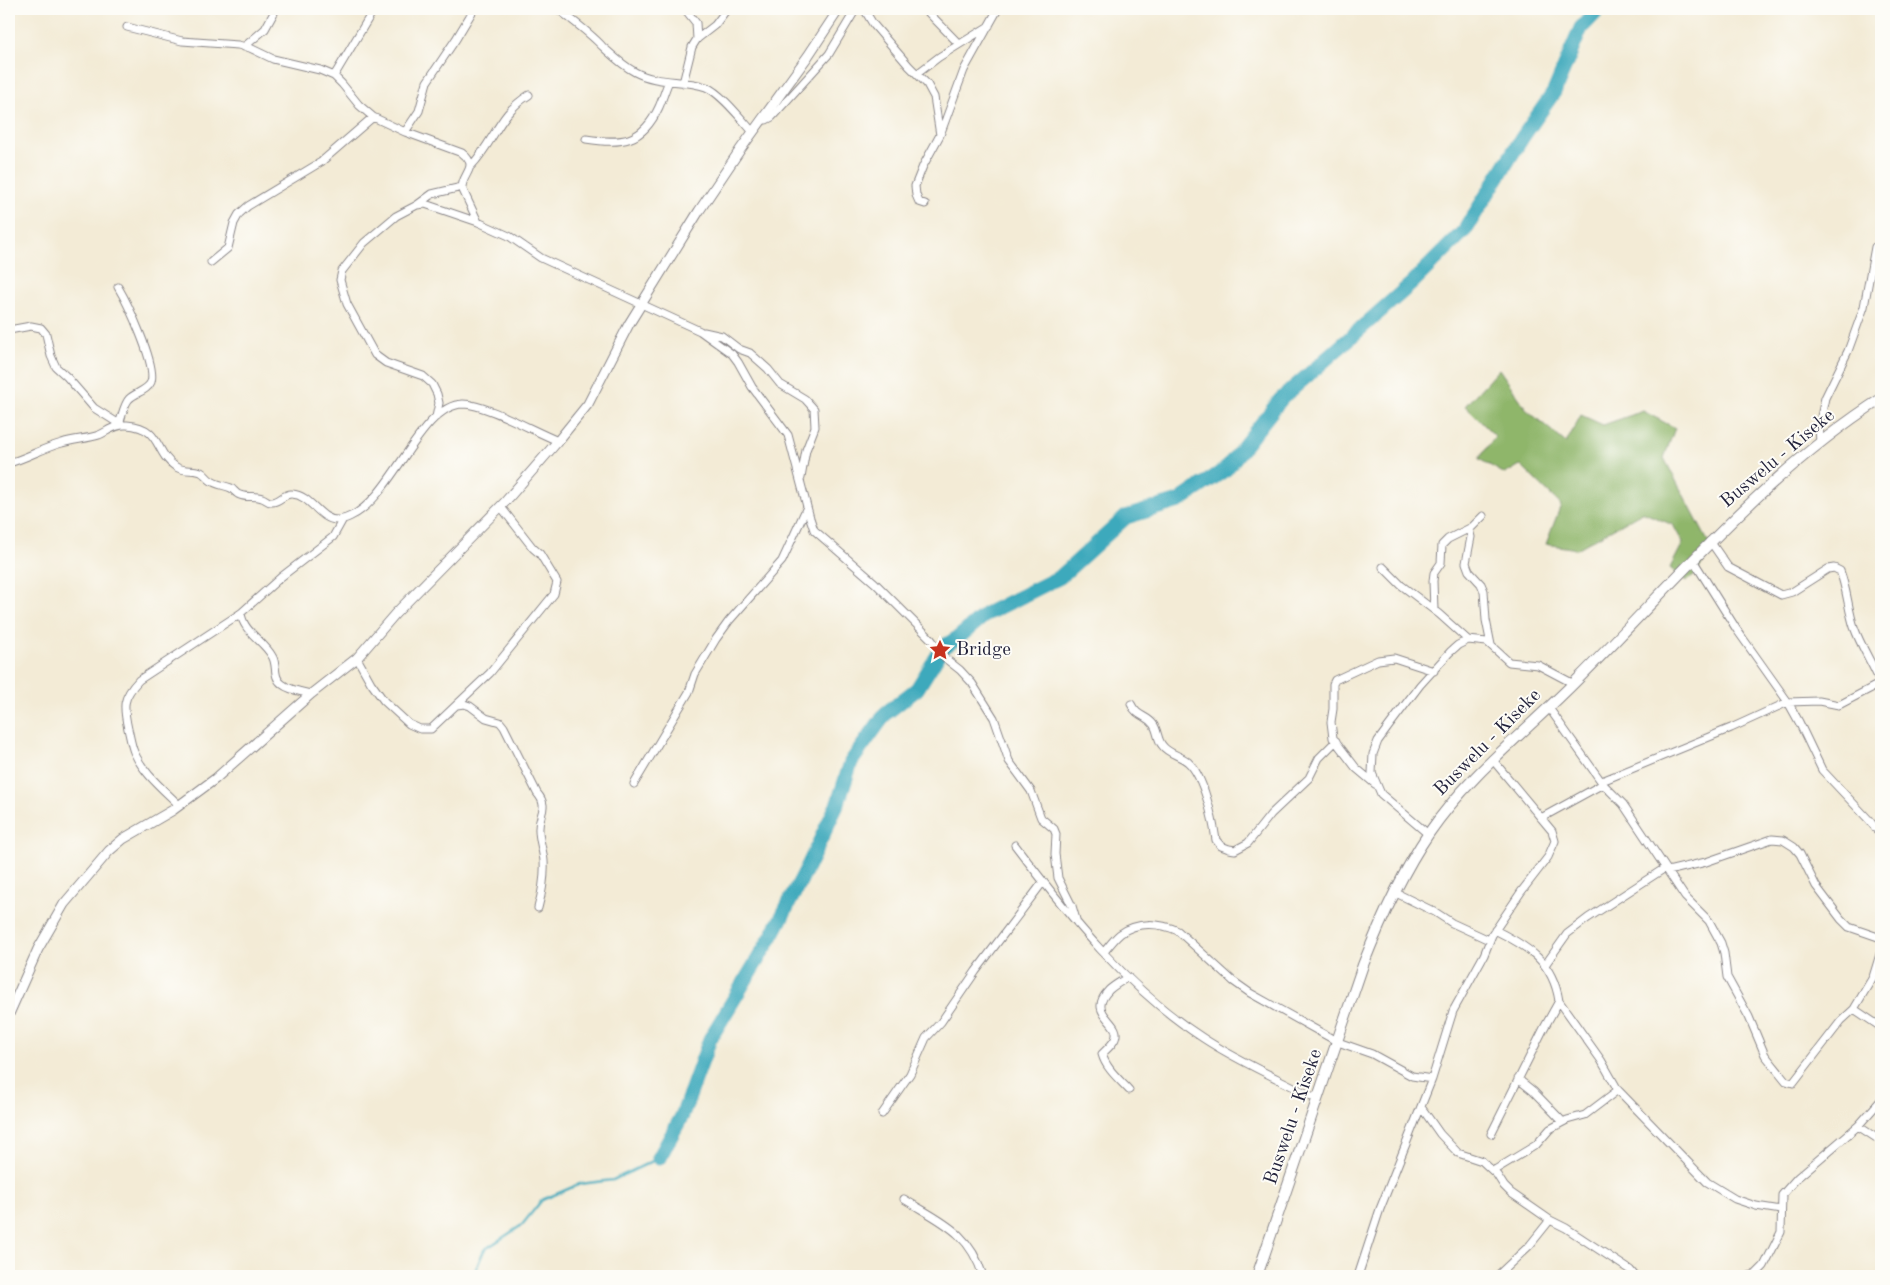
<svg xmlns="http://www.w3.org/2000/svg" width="1890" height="1285" font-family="'Old Standard TT',serif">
	<rect width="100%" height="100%" fill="#fdfcf7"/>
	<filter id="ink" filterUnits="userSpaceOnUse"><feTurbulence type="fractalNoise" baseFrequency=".02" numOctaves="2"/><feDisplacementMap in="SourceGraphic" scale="10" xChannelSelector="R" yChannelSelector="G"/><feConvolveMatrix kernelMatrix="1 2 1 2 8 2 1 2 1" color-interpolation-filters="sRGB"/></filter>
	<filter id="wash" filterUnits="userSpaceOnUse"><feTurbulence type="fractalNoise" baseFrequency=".0096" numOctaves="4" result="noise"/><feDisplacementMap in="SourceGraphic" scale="20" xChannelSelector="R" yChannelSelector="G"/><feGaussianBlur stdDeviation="1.12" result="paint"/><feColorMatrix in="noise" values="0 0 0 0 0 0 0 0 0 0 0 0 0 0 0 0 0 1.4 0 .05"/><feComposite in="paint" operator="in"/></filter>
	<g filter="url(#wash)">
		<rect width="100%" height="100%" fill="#f3ebd6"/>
		<path fill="#8fb66b" stroke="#586c53" d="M1499,369L1528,411L1566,443L1581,415L1603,425L1643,411L1675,428L1664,458L1712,549L1694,576L1686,581L1670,568L1683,543L1673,525L1642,512L1577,549L1546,544L1561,505L1520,465L1505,474L1479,459L1495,436L1465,406Z"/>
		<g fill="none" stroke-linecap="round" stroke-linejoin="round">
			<path stroke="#3ca9bc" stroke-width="2.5" d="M473,1276L484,1250L522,1225L542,1200L580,1184L613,1180L659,1158"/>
			<path stroke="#3ca9bc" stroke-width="15" d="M659,1158L682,1116L710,1039L773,934L808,866L838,803L851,762L886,713L917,689L943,647L959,637L986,614L1060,577L1126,517L1179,501L1226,469L1281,399L1411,284L1465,230L1522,138L1554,92L1581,28L1599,9"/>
		</g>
	</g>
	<g filter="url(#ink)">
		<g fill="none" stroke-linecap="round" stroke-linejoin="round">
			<g stroke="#8a8688" stroke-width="9">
				<path id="minor" d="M558,9C573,21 589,32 602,46C612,55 622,65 635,72C657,84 683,79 706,87C721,93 742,120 753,132
					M685,9L696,23L697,39
					M864,9L873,24L909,66L927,84L934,97L940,135
					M925,9L959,44
					M127,27L182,41L238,45L250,48L273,59L320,70L334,76L342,84L359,105L373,117L405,132L462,153C480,167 462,173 462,188L478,222
					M244,47L265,29L276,9
					M918,73L939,57L989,26
					M334,76L374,9
					M683,83L692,47L697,39L715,25L727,9
					M761,120H766L772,117L829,54L856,9
					M405,132L419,111L427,82L456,39L474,9
					M586,139C621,144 642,144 659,107C663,98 665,90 669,81
					M471,166C495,141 498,114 529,95
					M925,204L919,202L916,195L915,186L923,166L940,135L964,70L998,9
					M417,205L432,194L462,187
					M211,262L228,248L234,223L239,214L248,206L321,162L373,117
					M118,287C127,302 157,365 151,382C148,390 135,393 129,399C124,404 122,417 119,424
					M9,330L31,326L41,328L46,334L51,356L56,367L67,377L94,408L121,425
					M704,332L722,336L739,349L750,353L768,369L780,384L805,399L814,409L815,427L806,450L801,478
					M436,417L439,403L437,394L432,384L423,376L386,363L375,355L347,304L340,280L342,271L364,243L396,216L417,205L425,204L478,222L509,236L541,258L700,331L732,354L738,362L752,387L788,435L810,518L814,530L875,583L931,639L946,659L960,670L972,683L994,718L1009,761L1031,791L1041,818L1054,829L1056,834L1055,854L1058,878L1072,906L1077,923
					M1820,443L1819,426L1825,398L1848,351L1864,307L1875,247
					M9,463C27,458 43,448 62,443C74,439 87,439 99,435C108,431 116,424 127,425C163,428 153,452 176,467C184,472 193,469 201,472C205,474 207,478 210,480C216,485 224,485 231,488C234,490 236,494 240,495C247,498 255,495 262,498C266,499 268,503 272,502C280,502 284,493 292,494C311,495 319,520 337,520C341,520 347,518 351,516C393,497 420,405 463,404C486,404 535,432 558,441
					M1469,529L1471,537L1466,563L1469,571L1481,584L1484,591L1486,620L1491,645
					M1710,541L1728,567L1781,595L1792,592L1828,569L1834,568L1840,571C1847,589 1848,609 1854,627C1861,647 1873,664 1881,684
					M1693,560L1737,630L1788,702L1799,722L1822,770L1869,820L1881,835
					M1383,567L1401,585L1439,614L1468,640
					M1434,610L1433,581L1434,573L1441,563L1442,545L1448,539L1472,527L1483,516
					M241,613C243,632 263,640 272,656C278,665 272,676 282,684C289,690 302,692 311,694
					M357,658L371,683L384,701L409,724L420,729H431L490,673L554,594L557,582L540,554L533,548L501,507
					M1131,704C1137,717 1146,715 1153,724C1158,730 1157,739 1162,745C1168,754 1180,755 1188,762C1204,776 1213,820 1216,840L1221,846L1229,849L1235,850L1248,843L1271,814L1309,778L1319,758L1336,741
					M457,705L464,704L470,706L486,718L500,722L504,727L537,793C550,808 538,814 539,830C539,840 543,850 544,861C545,877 542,893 538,908
					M1549,708L1603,784L1623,804L1685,897L1709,921L1721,943L1724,953L1727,977L1749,1017L1765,1055L1786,1081L1793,1083L1841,1021L1854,1009L1873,977L1881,951
					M1602,781L1731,728L1788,702L1819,701L1839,705L1881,683
					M634,784L689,692L695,674L716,639L729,621L782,561L807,507
					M1375,784L1356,768L1333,738L1331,722L1333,709V684L1335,680L1378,660L1394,658L1434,671
					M179,805C163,789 143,773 134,752C131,745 130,736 128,729C123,706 122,698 139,680L241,613L281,577L333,537L343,519
					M1541,818L1603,784
					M1428,834L1381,794L1372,773L1373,754L1378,741L1389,726L1420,685L1450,652L1458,645L1468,640L1487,642L1509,662L1538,665L1574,684
					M1015,845C1069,916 1127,989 1203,1038C1239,1062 1280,1079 1317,1099
					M1668,871L1706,862L1772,839L1783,840L1794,847L1800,854L1816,886L1841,919L1849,927L1881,938
					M1394,892L1435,912L1452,923L1489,940
					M1104,952C1109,946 1114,939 1120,934C1137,921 1160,923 1178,931L1233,981L1250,993L1338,1042L1372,1054L1412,1076L1432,1079
					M1545,965L1567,934L1588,918L1665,868
					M1128,977C1122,981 1114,985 1109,990C1085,1015 1123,1021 1115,1039C1113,1044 1106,1050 1102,1054C1106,1069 1120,1080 1129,1090
					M1559,1001L1601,1060L1618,1090L1707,1182L1735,1199L1756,1206L1781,1210
					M1854,1009L1881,1027
					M1518,1079L1533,1091L1563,1122
					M1421,1107L1440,1134L1458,1153L1482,1161L1497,1175L1504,1186L1511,1193L1550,1220L1566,1228L1630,1270L1635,1276
					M882,1114L910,1074L926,1038L941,1022L976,971L1043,882
					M1858,1126L1881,1141
					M1491,1134L1544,1028L1559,1001C1553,962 1529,947 1495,930
					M1493,1171L1536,1145L1550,1129L1567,1120L1585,1115L1618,1090
					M904,1199C941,1222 969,1231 983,1276
					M1358,1276L1380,1209L1432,1079L1453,1011L1484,955L1492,935L1521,892L1548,857L1555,841L1552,831L1492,759
					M1497,1276L1530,1245L1550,1220
					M1749,1276L1756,1274L1764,1266L1781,1232L1782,1195L1797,1178L1858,1126L1881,1100"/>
			</g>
			<g stroke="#8a8688" stroke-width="11">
				<path id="tertiary" d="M9,1014L38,949L64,904L109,851L123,839L173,810L215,779L311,694L357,658L395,614L505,502L558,441L588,404L629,324L699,211L740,150L808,56L839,9"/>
			</g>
			<g stroke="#8a8688" stroke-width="12">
				<path id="secondary" d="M1257,1276L1363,965C1381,919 1401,874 1429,833C1470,773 1528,730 1578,679C1676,581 1764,474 1881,399"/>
			</g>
			<use href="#minor" stroke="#fff" stroke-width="7"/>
			<use href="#tertiary" stroke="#fff" stroke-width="9"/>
			<use href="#secondary" stroke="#fff" stroke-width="10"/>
		</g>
	</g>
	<defs>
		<g id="sight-bare" transform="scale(1.725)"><path d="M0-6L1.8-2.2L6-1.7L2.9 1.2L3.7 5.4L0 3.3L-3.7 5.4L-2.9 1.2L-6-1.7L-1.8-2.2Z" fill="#c8321e" stroke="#fdfcf7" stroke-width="2.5" paint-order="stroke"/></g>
	</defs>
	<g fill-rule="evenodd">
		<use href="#sight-bare" x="940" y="650"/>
	</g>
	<g text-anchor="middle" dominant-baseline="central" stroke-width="4" stroke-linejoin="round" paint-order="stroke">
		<g font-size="19" fill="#22223b" stroke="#fdfcf7">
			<text transform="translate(1778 459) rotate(-40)">Buswelu - Kiseke</text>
			<text transform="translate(1488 743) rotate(-45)">Buswelu - Kiseke</text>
			<text transform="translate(1294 1117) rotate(-71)">Buswelu - Kiseke</text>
		</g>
		<g font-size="19" fill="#22223b" stroke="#fdfcf7" text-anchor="start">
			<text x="956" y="650">Bridge</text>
		</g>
	</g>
	<rect width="1890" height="1285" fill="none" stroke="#fdfcf7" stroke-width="30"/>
</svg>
